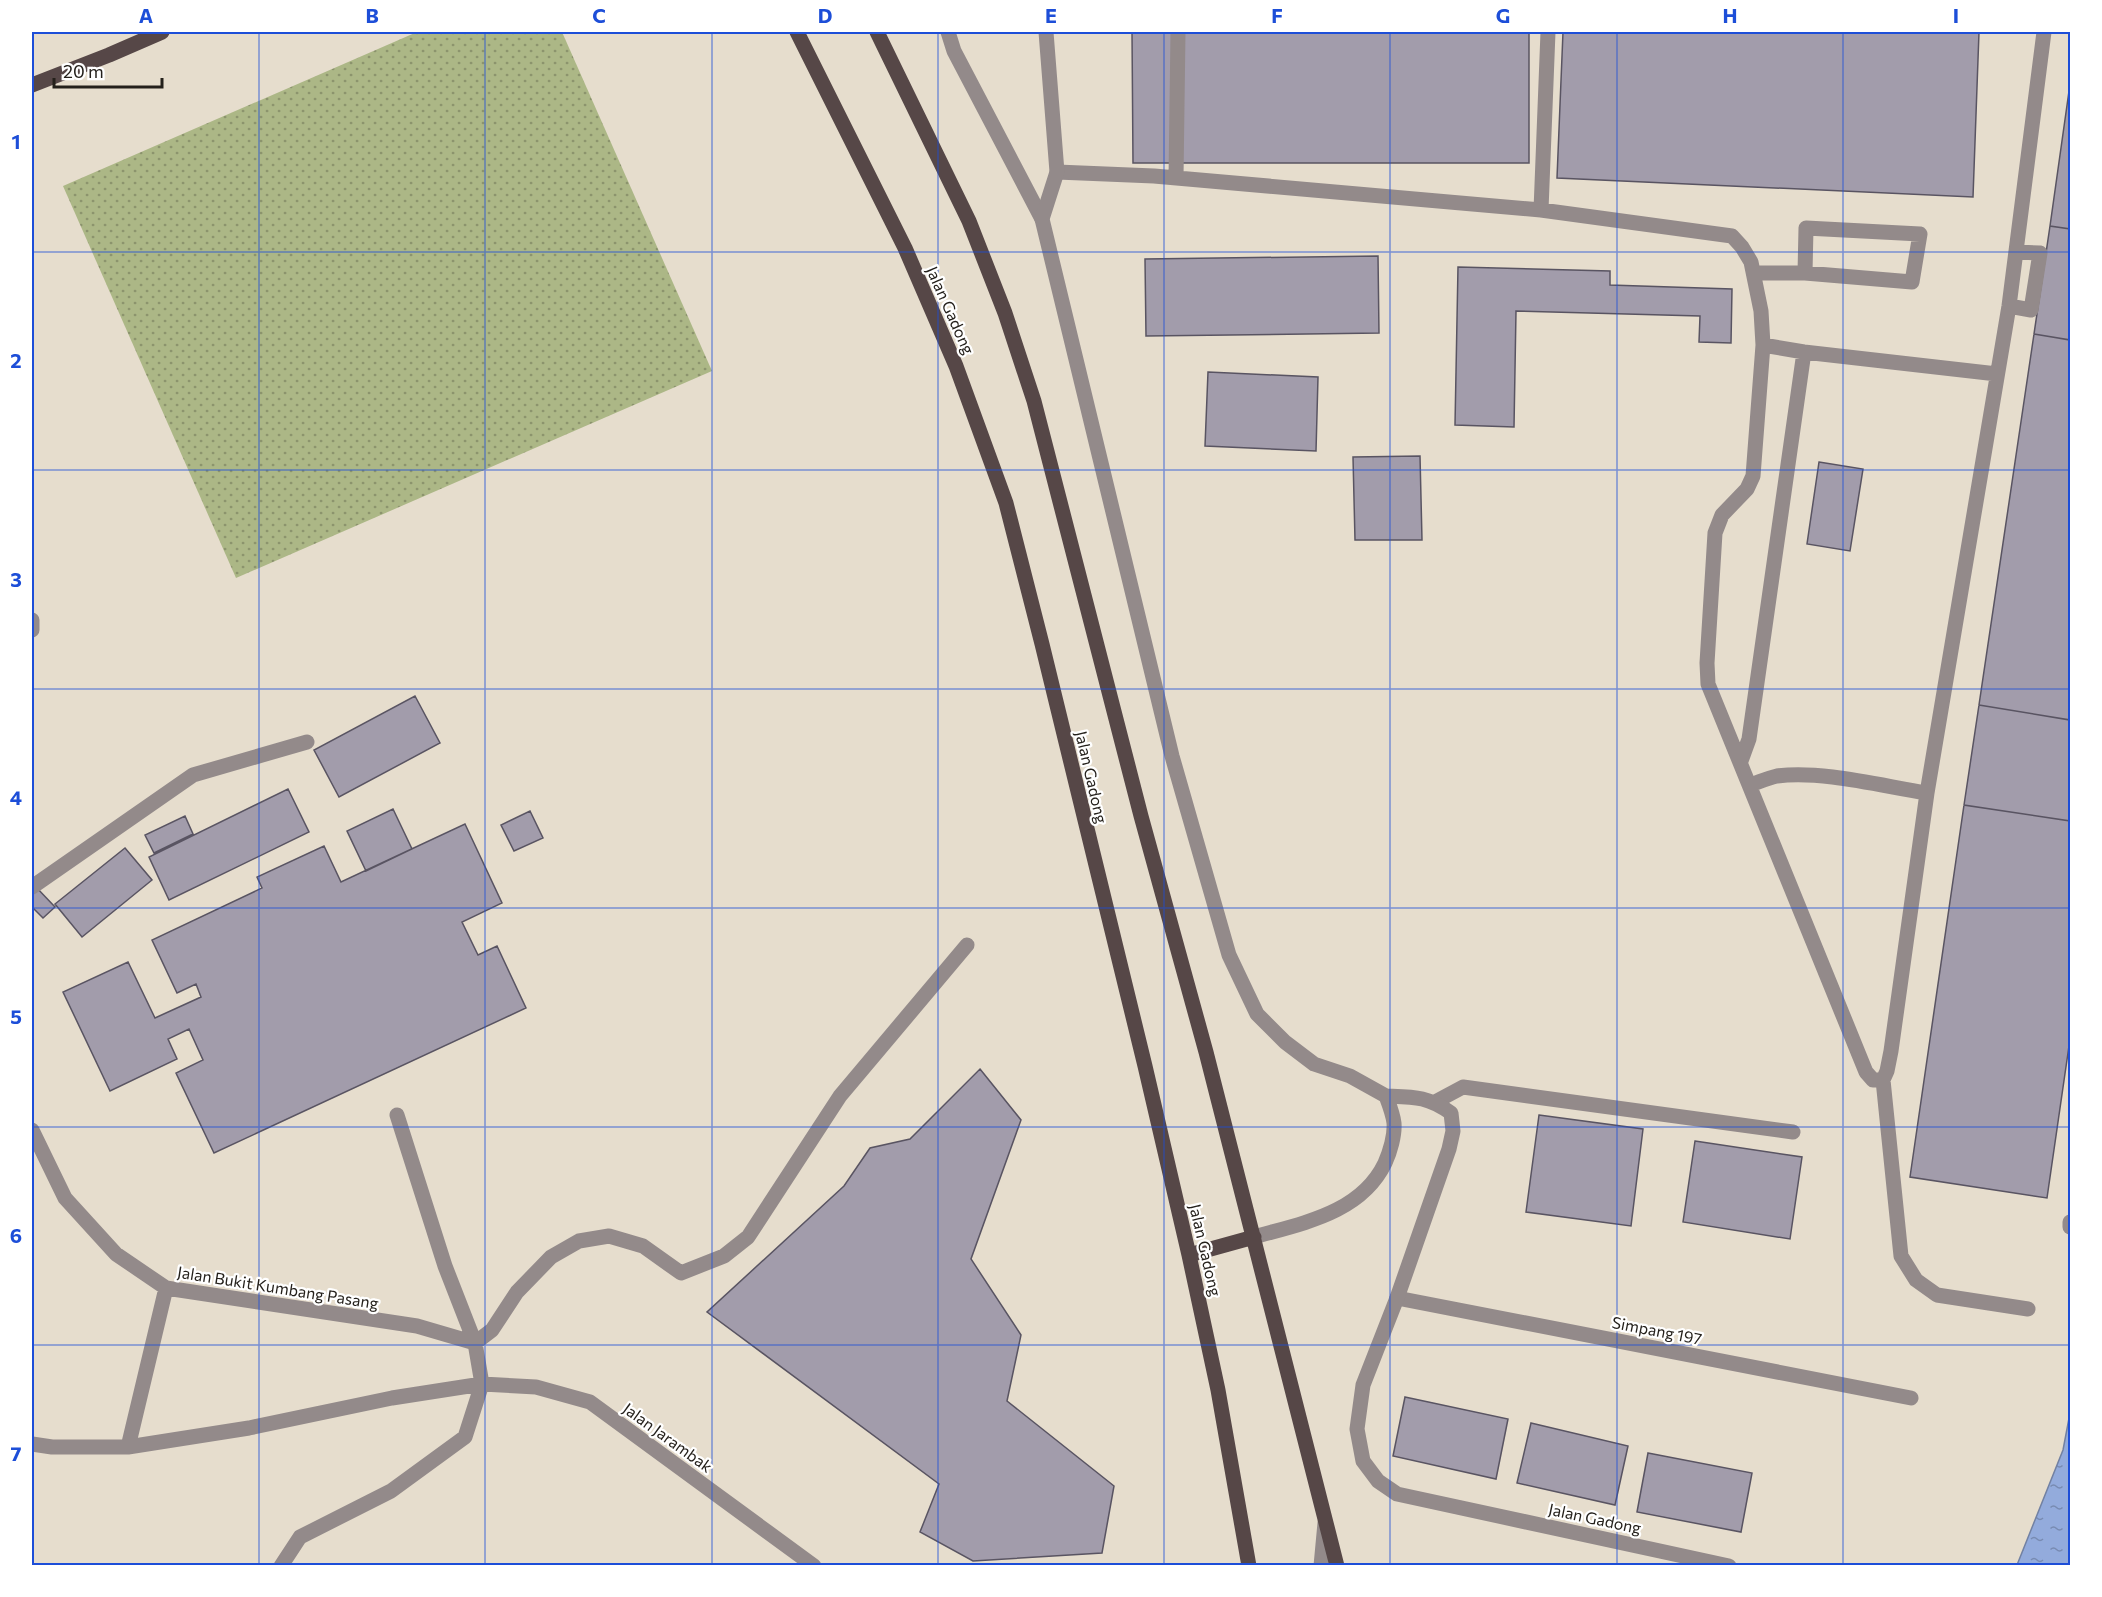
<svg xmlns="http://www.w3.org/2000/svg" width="2102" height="1597" font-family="Commissioner,sans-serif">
	<defs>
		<pattern id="grass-dots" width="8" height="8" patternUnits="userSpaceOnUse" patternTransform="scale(1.5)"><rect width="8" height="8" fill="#acb786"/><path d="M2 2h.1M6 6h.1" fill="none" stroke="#8c946d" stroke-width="1.8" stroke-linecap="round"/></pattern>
		<pattern id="water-ripples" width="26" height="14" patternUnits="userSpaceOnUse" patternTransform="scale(1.5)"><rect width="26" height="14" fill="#93abdc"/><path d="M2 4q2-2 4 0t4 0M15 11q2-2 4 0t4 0" fill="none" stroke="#788bb2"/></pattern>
	</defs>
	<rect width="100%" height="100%" fill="#e6ddcd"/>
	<path fill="url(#grass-dots)" d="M417,32H562L712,371L236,578L63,186Z"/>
	<path fill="url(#water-ripples)" stroke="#7281a2" stroke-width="1.5" d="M2070,1413V1565H2017L2063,1450Z"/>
	<path fill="#a29cab" stroke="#595462" stroke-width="1.5" d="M1132,32H1529V163H1133Z
		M1563,32H1979L1973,197L1557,178Z
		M2070,84V229L2050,226Z
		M2050,226L2070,229V340L2034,334Z
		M1378,256L1379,333L1146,336L1145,259Z
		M1458,267L1610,271V285L1732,289L1731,343L1699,342L1700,316L1516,311L1514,427L1455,425Z
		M2034,334L2070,340V720L1979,705Z
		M1208,372L1318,377L1316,451L1205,446Z
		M1420,456L1422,540H1355L1353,457Z
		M1819,462L1863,469L1850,551L1807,544Z
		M415,696L440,743L339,797L314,750Z
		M1979,705L2070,720V821L1964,805Z
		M288,789L309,832L169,900L149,857Z
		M1964,805L2070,821V1039L2047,1198L1910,1177Z
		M393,809L412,849L366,871L347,831Z
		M530,811L543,838L514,851L501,825Z
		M185,816L193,834L154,853L145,835Z
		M465,824L502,903L462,922L478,955L497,946L526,1008L214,1153L176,1073L203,1060L189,1029L168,1039L177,1059L110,1091L63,992L128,962L155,1018L201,997L196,984L177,993L152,940L262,888L257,877L324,846L341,882Z
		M125,848L152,880L82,937L55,904Z
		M35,886L55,907L43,918L32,907V889Z
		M980,1069L1021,1120L971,1259L1021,1335L1007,1401L1114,1486L1102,1553L973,1561L920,1532L939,1484L707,1312L844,1186L870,1148L910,1139Z
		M1539,1115L1643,1129L1631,1226L1526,1212Z
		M1695,1141L1802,1157L1790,1239L1683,1222Z
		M1405,1397L1508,1419L1496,1479L1393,1456Z
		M1531,1423L1628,1446L1615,1505L1517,1483Z
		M1648,1453L1752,1473L1741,1532L1637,1512Z"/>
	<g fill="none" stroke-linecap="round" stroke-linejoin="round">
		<path stroke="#938a8a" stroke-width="15" d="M948,32L954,51L1042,219
			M1057,172L1154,176L1541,210L1732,236L1742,247L1751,262L1761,311L1763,345L1753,476L1747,489L1722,515L1715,533L1707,663L1708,684L1866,1072L1873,1080H1883
			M1176,178L1178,32
			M1541,210L1548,32
			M1754,273H1805L1912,282L1920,234L1806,228L1805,273
			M2009,306L2031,310L2040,253L2017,252
			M1763,345L1804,352L1997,374
			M32,620V630
			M1741,761L1749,739L1804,352
			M1750,785C1759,782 1768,778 1777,776C1821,770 1882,786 1927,793
			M32,887L193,775L307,742
			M1435,1102L1463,1087L1793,1132
			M32,1130L65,1198L116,1254L166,1288L417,1326L475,1343L492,1330L517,1292L551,1257L579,1241L609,1236L643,1246L681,1273L724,1256L748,1237L840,1096L967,945
			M1397,1298L1911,1398
			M2028,1309L1937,1295L1916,1280L1901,1256L1883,1080L1887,1071L1891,1051L1927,793L2009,306L2044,32
			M32,1444L52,1447H128L249,1428L392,1398L482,1384L536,1387L590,1402L814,1566
			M128,1447L166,1288
			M281,1566L300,1537L391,1491L465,1437L482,1384L475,1343L445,1266L397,1115
			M1321,1566L1325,1523"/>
		<path stroke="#938a8a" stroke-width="15" d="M2070,1227V1222"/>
		<path stroke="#938a8a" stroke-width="15" d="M1046,32L1057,172L1042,219L1172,756L1229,955L1257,1014L1285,1042L1314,1064L1350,1076L1386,1096C1389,1104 1393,1114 1394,1123C1395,1135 1390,1152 1385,1163C1361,1213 1303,1223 1254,1237
			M1386,1096C1414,1097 1427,1096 1451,1113L1453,1131L1449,1149L1397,1298L1363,1385L1357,1429L1363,1461L1378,1481L1397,1494L1729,1566"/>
		<path stroke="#564747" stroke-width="15" d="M797,32L905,248L956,366L1006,503L1042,644L1145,1066L1189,1255L1218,1390L1249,1566
			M877,32L969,221L1005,313L1034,401L1141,816L1206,1052L1337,1566
			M32,85L109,55L162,32
			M1189,1255L1254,1237"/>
	</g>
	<path fill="none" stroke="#1d4ed8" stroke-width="1.5" stroke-opacity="0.55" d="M259,32V1566M485,32V1566M712,32V1566M938,32V1566M1164,32V1566M1390,32V1566M1617,32V1566M1843,32V1566M32,252H2070M32,470H2070M32,689H2070M32,908H2070M32,1127H2070M32,1345H2070"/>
	<g text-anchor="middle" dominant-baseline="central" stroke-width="4.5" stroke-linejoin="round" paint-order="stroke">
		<g font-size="16" fill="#24201b" stroke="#fff">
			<text transform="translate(951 310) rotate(66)">Jalan Gadong</text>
			<text transform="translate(1092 777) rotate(77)">Jalan Gadong</text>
			<text transform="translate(1206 1250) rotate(77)">Jalan Gadong</text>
			<text transform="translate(278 1287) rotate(9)">Jalan Bukit Kumbang Pasang</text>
			<text transform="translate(1657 1330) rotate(11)">Simpang 197</text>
			<text transform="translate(668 1437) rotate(36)">Jalan Jarambak</text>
			<text transform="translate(1595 1518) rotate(12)">Jalan Gadong</text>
		</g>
	</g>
	<rect width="2102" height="1597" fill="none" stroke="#ffffff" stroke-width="66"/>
	<path d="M54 78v9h108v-9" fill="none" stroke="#24201b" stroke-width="3"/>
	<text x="63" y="78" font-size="18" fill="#24201b" stroke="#ffffff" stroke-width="4.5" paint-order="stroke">20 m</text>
	<rect x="33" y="33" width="2036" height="1531" fill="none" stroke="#1d4ed8" stroke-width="2"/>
	<g font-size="20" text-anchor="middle" font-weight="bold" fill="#1d4ed8">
		<text x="146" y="23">A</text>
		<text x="372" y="23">B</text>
		<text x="599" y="23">C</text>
		<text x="825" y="23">D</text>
		<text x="1051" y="23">E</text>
		<text x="1277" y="23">F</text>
		<text x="1503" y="23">G</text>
		<text x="1730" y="23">H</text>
		<text x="1956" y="23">I</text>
		<text x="16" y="149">1</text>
		<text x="16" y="368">2</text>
		<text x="16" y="587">3</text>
		<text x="16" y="805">4</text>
		<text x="16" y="1024">5</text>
		<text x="16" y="1243">6</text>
		<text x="16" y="1461">7</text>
	</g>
</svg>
